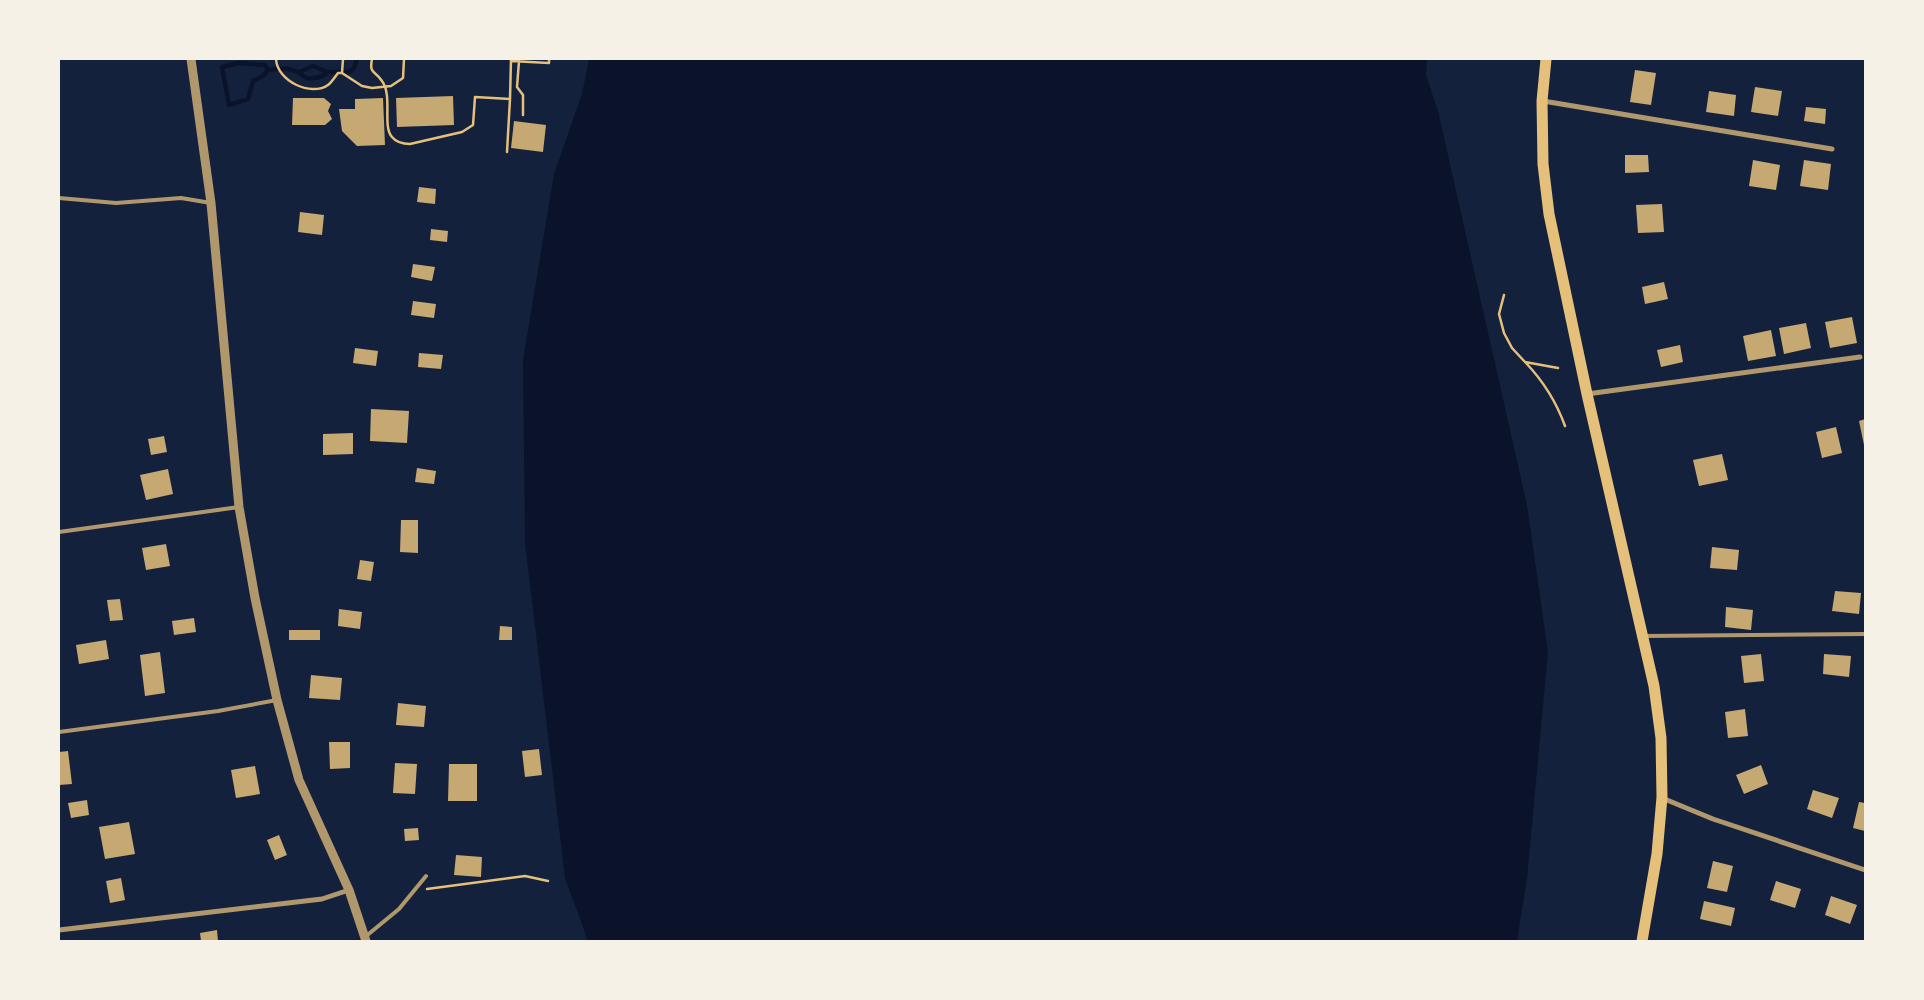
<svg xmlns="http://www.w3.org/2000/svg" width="1924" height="1000" font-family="'Fira Sans',sans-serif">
	<rect width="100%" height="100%" fill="#14213d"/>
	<path fill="#0b132b" d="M589,59H1427L1426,75L1438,111L1527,505L1548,652L1527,879L1517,941H588L565,878L525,543L523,360L554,174L582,94Z"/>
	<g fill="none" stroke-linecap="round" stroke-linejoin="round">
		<path stroke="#0b132b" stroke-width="4.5" d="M268,70L265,65L239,63L222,67L229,105L248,99L253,81L263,76L268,70C275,70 281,67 288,69C309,73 299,84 325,75L327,72H350L354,68L357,59
			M299,72L313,66L327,72"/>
	</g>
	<path fill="#c6a872" d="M1635,70L1656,73L1651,105L1630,102Z
		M1755,87L1782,91L1778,116L1751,112Z
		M1709,91L1736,95L1734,116L1706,112Z
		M453,96L454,125L397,127L396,98Z
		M293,98H324L331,104L328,111L332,119L325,125H292Z
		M383,98L385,145L357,146L342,131L339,109H355V99Z
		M1806,107L1826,109L1825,124L1804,121Z
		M514,121L546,125L543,152L511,148Z
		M1625,155H1648L1649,172L1625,173Z
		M1753,160L1780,165L1776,190L1749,186Z
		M1804,160L1831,164L1828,190L1800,186Z
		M419,187L436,189L435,204L417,202Z
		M1662,204L1664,232L1638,233L1636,205Z
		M300,212L324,215L322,235L298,232Z
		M431,229L448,231L447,242L430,240Z
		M413,264L435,267L432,281L411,277Z
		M1664,282L1668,299L1645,304L1642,287Z
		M413,301L436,304L434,318L411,315Z
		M1852,317L1857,343L1830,348L1825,322Z
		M1806,323L1811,348L1784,354L1779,328Z
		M1771,330L1776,356L1748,361L1743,336Z
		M1680,345L1683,362L1661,367L1657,350Z
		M355,348L378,351L376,366L353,363Z
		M419,353L443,355L441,369L418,367Z
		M371,409L409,411L407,443L370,441Z
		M1865,419V445H1864L1859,421Z
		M1836,427L1842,453L1822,458L1816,432Z
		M353,433V454L323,455V434Z
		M164,436L167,452L151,455L148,439Z
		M1722,454L1728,480L1699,486L1693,460Z
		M417,468L436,471L434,484L415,482Z
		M168,469L173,494L146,500L140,475Z
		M401,520H418V553L400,552Z
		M166,544L170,566L146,570L142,548Z
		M1712,547L1739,550L1737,570L1710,568Z
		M360,560L374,562L371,581L357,579Z
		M1835,591L1861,593L1859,614L1832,611Z
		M120,599L123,620L110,621L107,600Z
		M1726,607L1753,610L1751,630L1725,627Z
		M339,609L362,612L360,629L338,626Z
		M194,618L196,632L174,635L172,621Z
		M500,626L512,627V640H499Z
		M289,630H320V640H289Z
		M106,640L109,659L79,664L76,645Z
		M160,652L165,693L145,696L140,655Z
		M1761,654L1764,681L1744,683L1741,656Z
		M1824,654L1851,656L1849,677L1823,674Z
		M311,675L342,678L340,700L309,698Z
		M398,703L426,706L424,727L396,725Z
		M1745,709L1748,736L1728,738L1725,712Z
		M329,742H350V768L330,769Z
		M539,749L542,775L525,777L522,751Z
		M68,751L72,784L59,785V752Z
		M395,763L417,764L415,794L393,793Z
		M449,764H477V801H448Z
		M1761,765L1768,784L1744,794L1736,775Z
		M255,766L260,794L236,798L231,770Z
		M1813,790L1839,798L1832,818L1807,809Z
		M87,800L89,815L71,818L68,803Z
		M1859,802L1865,803V831L1853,828Z
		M129,822L135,854L105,859L99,827Z
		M418,828L419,840L405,841L404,829Z
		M279,835L287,855L275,860L267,840Z
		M456,855L482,857L481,877L454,875Z
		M1713,861L1733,866L1727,892L1707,888Z
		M121,878L125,900L110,903L106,881Z
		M1776,881L1801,889L1795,908L1770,900Z
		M1831,896L1857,905L1850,924L1825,915Z
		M1704,901L1735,908L1731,926L1700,919Z
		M217,930L218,941H201L200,933Z"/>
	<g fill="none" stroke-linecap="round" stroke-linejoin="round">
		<path stroke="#e5c07b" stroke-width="2.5" d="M276,59C277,81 311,97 328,85C331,83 335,77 338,73H342
			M343,59L342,73L362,86L372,88L391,86L403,78L404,59
			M372,59C369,75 375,70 382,81C393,96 382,126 392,137C396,142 403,144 410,144L462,132L473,125L475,97L510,99L507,152
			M511,61L549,63V59
			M519,61L517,87L523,95V115
			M510,99L511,59
			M1504,295L1499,314L1504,333L1512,348L1525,362L1558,368
			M1526,363C1544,382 1556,401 1565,426
			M427,889L525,876L548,881"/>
		<path stroke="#b1986c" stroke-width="4" d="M59,198L116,203L181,198L211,203
			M59,532L239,507
			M1645,636L1865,634
			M59,732L218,711L277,700
			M365,937L399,909L426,876"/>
		<path stroke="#b1986c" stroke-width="5" d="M1543,101L1832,149
			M1587,394L1860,357
			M1662,798L1713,819L1865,870
			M59,930L322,899L349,890"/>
		<path stroke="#b1986c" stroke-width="9" d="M191,59L211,203L239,507L255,598L277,700L299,780L349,890L366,941"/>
		<path stroke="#e5c07b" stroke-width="11" d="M1546,59L1542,101L1543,164L1549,214L1587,394L1654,686L1661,738L1662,797L1657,854L1642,941"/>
	</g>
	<rect width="1924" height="1000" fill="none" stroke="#f6f1e7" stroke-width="120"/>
</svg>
